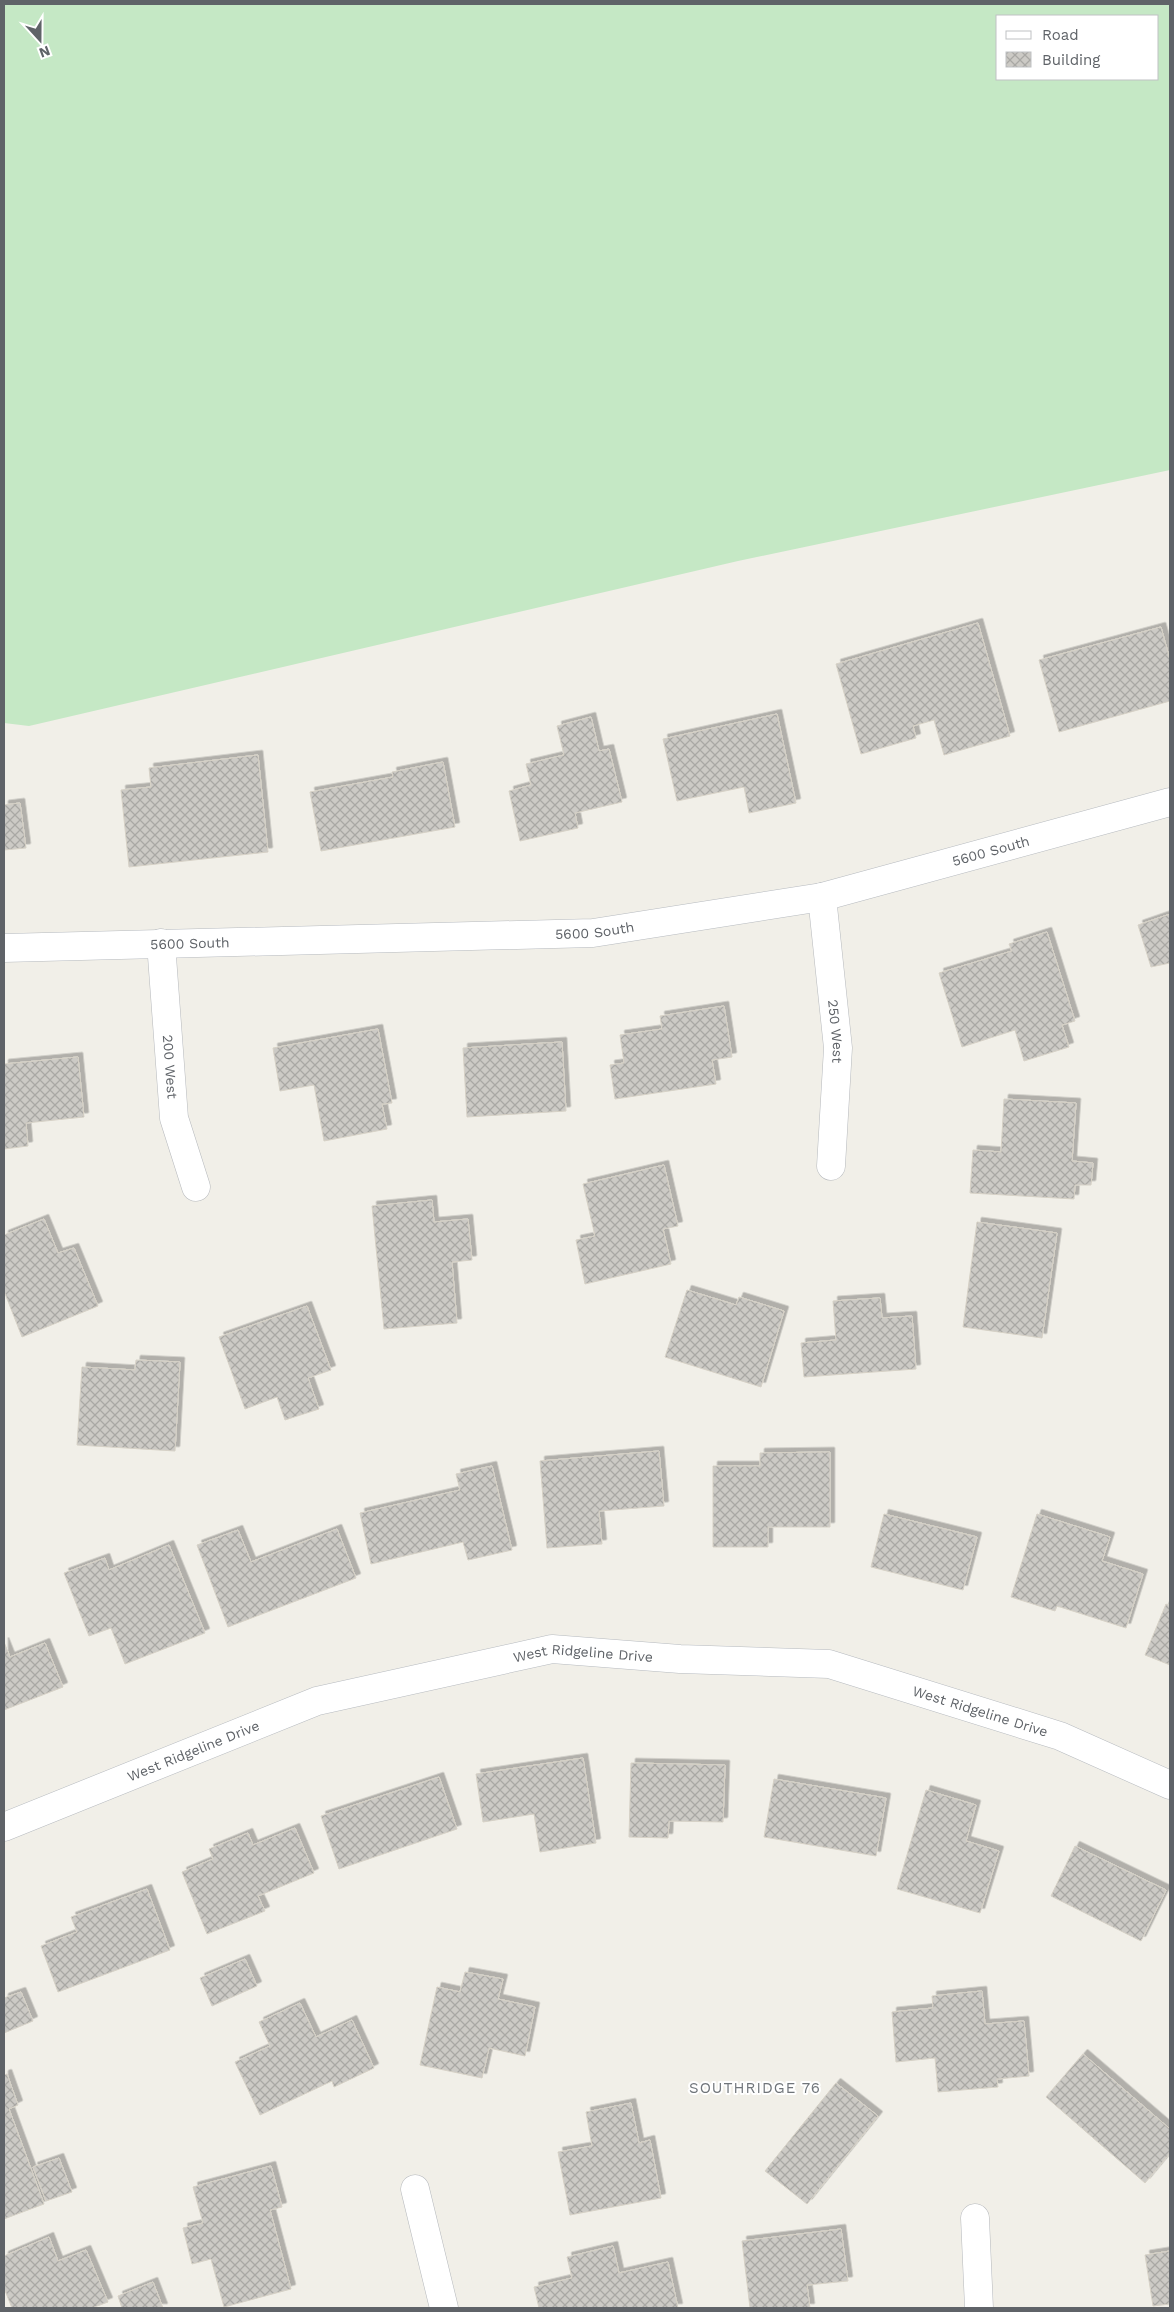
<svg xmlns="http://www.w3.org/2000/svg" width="1174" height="2312" font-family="'Work Sans',sans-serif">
	<defs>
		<pattern id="building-cross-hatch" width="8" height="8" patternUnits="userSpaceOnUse" patternTransform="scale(1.25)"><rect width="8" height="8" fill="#cccac5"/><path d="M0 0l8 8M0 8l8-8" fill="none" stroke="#a9a8a4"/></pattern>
		<filter id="shadow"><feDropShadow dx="4.5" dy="-4.5" stdDeviation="0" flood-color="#0004"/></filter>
	</defs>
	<rect width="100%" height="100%" fill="#f1efe8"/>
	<path fill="#c5e8c5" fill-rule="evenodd" d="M4,4H1170V470L738,561L29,726L4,723ZM998,16H1158V79H998Z"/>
	<path fill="url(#building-cross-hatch)" stroke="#d6d1c6" filter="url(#shadow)" d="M978,623L1010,736L944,755L934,720L913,726L916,738L861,754L836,664Z
		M1161,627L1170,660V701L1059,732L1039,660Z
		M777,714L796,803L749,813L744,787L677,801L663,739Z
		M591,717L599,751L609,749L622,802L575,813L578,828L520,841L509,791L531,785L526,764L564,755L557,726Z
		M258,755L268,852L129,867L121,790L151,787L149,768Z
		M443,762L455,827L321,851L310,792L393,777L392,772Z
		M20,803L26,848L4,850V805Z
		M1170,914V963L1151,967L1138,925Z
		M1047,932L1075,1021L1062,1025L1069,1047L1024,1061L1015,1030L962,1047L939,973L1012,951L1009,944Z
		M724,1006L732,1057L712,1060L716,1084L615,1099L610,1065L624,1063L620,1035L662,1029L660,1016Z
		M378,1029L392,1103L382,1104L387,1129L324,1141L314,1085L280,1091L273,1048Z
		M562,1042L566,1111L467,1117L463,1048Z
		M78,1057L84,1117L26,1123L28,1146L4,1149V1064Z
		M1004,1099L1076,1103L1072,1161L1093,1163L1091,1185H1075L1074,1199L970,1193L973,1150L1001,1152Z
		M664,1165L678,1226L663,1229L671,1264L585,1284L576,1240L595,1236L583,1184Z
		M432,1200L434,1222L468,1219L472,1260L452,1262L457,1323L384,1329L372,1206Z
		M44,1219L58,1253L74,1248L98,1306L22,1337L4,1291V1235Z
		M977,1222L1057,1233L1042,1338L963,1327Z
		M687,1290L736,1305L739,1297L784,1311L761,1387L665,1357Z
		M880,1298L882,1318L912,1316L916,1369L804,1377L801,1343L836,1340L833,1301Z
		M307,1306L331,1370L308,1378L319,1409L285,1420L277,1397L245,1409L219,1337Z
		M136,1360L180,1362L175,1451L77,1445L82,1367L135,1370Z
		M659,1451L664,1506L599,1511L602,1544L547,1548L540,1461Z
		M830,1452V1527H768V1547H713V1466H760V1453Z
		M492,1466L512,1550L468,1560L463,1542L371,1564L360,1513L460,1490L456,1474Z
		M884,1514L977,1537L963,1590L871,1567Z
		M1037,1514L1110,1537L1102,1561L1143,1574L1126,1628L1057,1606L1055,1611L1011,1597Z
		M337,1529L356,1578L228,1627L197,1545L238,1530L251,1562Z
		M169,1545L205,1633L125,1664L111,1628L89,1636L64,1573L105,1558L109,1570Z
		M1166,1604L1170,1606V1665L1145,1655Z
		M4,1642L10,1657L45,1643L63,1687L4,1710Z
		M583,1758L596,1843L540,1852L534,1814L483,1822L476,1774Z
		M631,1763L725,1765L723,1822L669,1821L668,1838L629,1837Z
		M439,1777L457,1829L339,1869L321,1816Z
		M774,1779L886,1798L876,1856L764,1837Z
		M926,1790L976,1805L966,1841L999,1851L980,1913L897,1889Z
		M295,1828L314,1873L258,1896L265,1911L207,1934L182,1872L213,1859L209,1849L248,1833L253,1845Z
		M1075,1846L1166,1890L1141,1941L1051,1896Z
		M147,1889L170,1950L58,1992L41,1946L77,1932L71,1917Z
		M245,1959L257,1986L212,2006L200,1978Z
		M465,1972L503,1979L498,1999L535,2007L525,2056L489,2048L482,2078L420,2065L437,1987L460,1992Z
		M982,1991L985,2024L1024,2021L1029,2076L997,2079L998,2087L938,2092L935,2058L896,2062L892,2012L933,2008L932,1996Z
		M21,1992L33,2021L4,2033V1998Z
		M300,2003L316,2037L352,2020L374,2068L334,2087L332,2081L260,2115L235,2062L270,2046L259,2022Z
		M1083,2054L1170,2129V2153L1145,2183L1046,2097Z
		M7,2074L18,2105L9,2109L44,2204L4,2219V2075Z
		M836,2083L878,2116L807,2204L765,2171Z
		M631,2103L639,2143L650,2140L661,2198L570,2215L558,2152L592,2146L586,2112Z
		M59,2158L72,2192L46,2201L33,2167Z
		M271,2166L282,2207L270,2210L291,2289L224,2307L211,2259L192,2264L183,2228L203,2223L193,2187Z
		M841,2229L848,2281L807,2285L810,2308H750L742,2241Z
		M49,2237L58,2261L86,2250L108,2302L92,2308H12L4,2288V2256Z
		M613,2246L619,2273L668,2262L678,2308H539L534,2287L572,2278L567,2257Z
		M1170,2251V2304L1153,2306L1145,2255Z
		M153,2282L163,2308H122L118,2296Z"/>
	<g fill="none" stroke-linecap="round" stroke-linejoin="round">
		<g stroke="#b5b8bc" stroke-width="29">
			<g id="street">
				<path id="s1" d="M822,897L838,1048L831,1166"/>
				<path id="s2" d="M161,943L174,1118L196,1187"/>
				<path d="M415,2189L444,2308"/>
				<path d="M975,2218L979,2308"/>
			</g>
		</g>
		<g stroke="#b6babf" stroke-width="29">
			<g id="secondary">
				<path id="s3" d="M4,948L593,933L822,897L1170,802"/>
				<path id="s4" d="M4,1827L317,1701L552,1649L680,1659L829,1664L1060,1736L1170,1785"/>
			</g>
		</g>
		<use href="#street" stroke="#fff" stroke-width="28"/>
		<use href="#secondary" stroke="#fff" stroke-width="28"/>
	</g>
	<g text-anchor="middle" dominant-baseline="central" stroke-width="4" stroke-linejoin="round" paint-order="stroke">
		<g font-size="14" fill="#5f6368" stroke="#fff">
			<text stroke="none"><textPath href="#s3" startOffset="996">5600 South</textPath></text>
			<text stroke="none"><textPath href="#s3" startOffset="591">5600 South</textPath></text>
			<text stroke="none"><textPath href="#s3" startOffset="186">5600 South</textPath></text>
			<text stroke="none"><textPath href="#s1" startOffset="135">250 West</textPath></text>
			<text stroke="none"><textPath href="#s2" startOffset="124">200 West</textPath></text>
			<text stroke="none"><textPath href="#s4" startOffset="609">West Ridgeline Drive</textPath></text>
			<text stroke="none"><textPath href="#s4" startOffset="1014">West Ridgeline Drive</textPath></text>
			<text stroke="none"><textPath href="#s4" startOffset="204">West Ridgeline Drive</textPath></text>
		</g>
		<g font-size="15" letter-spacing="1" fill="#70757a" stroke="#fff">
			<text x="755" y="2088">SOUTHRIDGE 76</text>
		</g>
	</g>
	<rect width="1174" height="2312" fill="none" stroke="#5f6368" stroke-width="10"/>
	<rect x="996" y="15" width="162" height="65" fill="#ffffff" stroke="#bfc1c3"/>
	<rect x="1006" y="31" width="25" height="8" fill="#ffffff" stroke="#bfc1c3"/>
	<text x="1042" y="40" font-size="15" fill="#5f6368">Road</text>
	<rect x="1006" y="52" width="25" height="15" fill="url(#building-cross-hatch)" stroke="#bfc1c3"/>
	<text x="1042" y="65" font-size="15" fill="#5f6368">Building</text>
	<g transform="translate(40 40) rotate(159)" stroke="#ffffff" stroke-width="4" paint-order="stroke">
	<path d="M0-4L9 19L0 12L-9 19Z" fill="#5f6368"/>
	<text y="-8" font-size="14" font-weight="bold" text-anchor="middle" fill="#5f6368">N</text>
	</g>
</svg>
